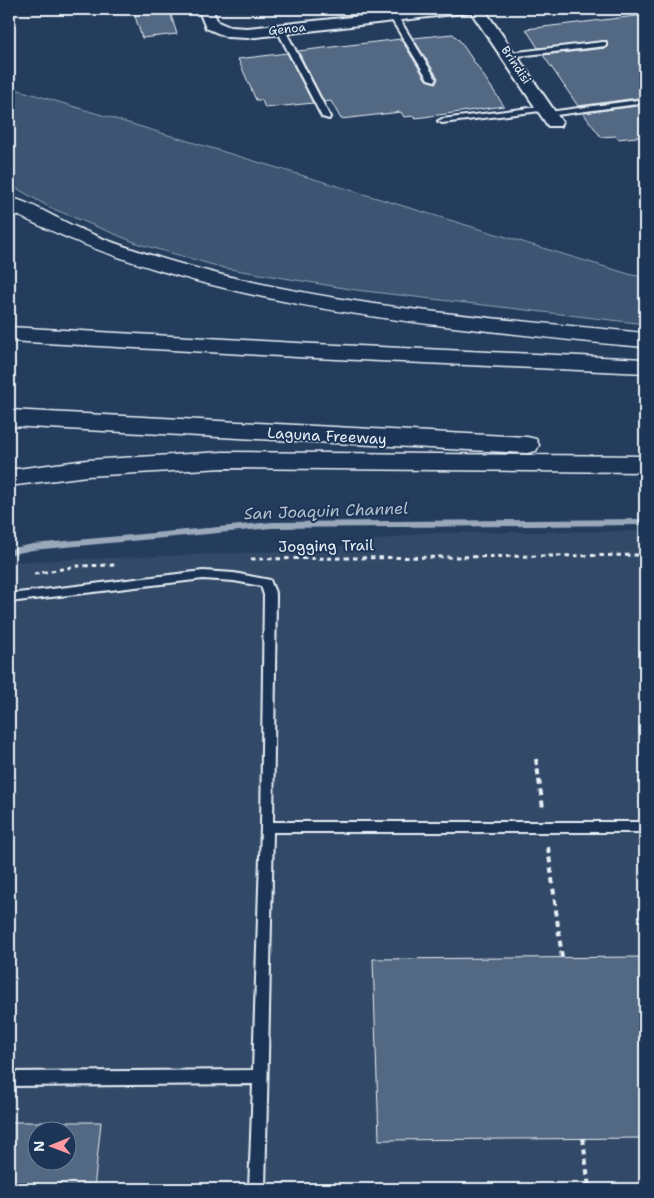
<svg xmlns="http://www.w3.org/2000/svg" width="654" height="1198" font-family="'Shantell Sans',sans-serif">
	<rect width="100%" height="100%" fill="#253d5d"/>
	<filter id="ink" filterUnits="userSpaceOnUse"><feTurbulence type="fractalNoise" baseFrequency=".02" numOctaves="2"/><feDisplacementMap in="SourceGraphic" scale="10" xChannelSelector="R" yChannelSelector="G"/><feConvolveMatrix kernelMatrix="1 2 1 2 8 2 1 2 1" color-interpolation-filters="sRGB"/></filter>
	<g filter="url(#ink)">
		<path fill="#334a68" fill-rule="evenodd" d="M645,531V1189H9V562L314,550L422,533ZM38,1130H68V1160H38Z"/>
		<path fill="#3e5472" stroke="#93a2b5" d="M9,87L632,275L645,277V324L356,290L224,268L139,244L51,208L9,184Z"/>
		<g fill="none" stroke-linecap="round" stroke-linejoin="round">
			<path fill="#99a8ba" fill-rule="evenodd" d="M645,519V525L272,528L33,550L9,555V549L33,544L272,522Z"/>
		</g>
		<path fill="#536782" stroke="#e8f1f8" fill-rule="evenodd" d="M149,9H169L177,34L142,38L133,10Z
			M645,15V97L578,106L543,55L606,48L607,41L538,48L526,29Z
			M453,34L460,41L504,106L416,118L414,116L404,117L401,112L341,119L331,101L324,102L298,51L401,39L426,80L436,83L438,78L413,38Z
			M287,53L313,103L265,108L262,100H256L238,59Z
			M645,105V136L618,139L616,136L601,137L583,113Z
			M645,957V1138L379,1140L373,959Z
			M9,1122H101L94,1189H9ZM38,1130H68V1160H38Z"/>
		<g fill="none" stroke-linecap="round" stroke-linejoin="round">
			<g stroke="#e8f1f8" stroke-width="4">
				<path id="service" d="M391,15L398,17L436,79L435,81L428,79L390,17Z
					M278,28L285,30L330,117L329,119L322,117L277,30Z
					M603,42H606V46L509,57L505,55L509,53Z
					M645,99V103L549,116L545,114L549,112Z
					M545,106L549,108L548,110L442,123L438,121L442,119Z
					M203,571L234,573L270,580L276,595L273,822H645V832H273L265,1189H249L253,1084L9,1086V1072L253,1070L261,827L264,595L261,586L234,581L203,579L9,602V594Z"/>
			</g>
			<g stroke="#e8f1f8" stroke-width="4">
				<path id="minor" d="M198,9H212L218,22L230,27L247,28L427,9H484L562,122L560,126H548L471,12L247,38L227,37L206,28Z"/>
			</g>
			<g stroke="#e8f1f8" stroke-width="3">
				<path id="motorway" d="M9,197C33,203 55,218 78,228C111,243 146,254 181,264C332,307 490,318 645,333V347C590,343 535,336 480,330C317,312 156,285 9,211Z
					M9,327L315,344L645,359V373L315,358L9,341Z
					M9,410L527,437L536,439L539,445L536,451L527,453L9,426Z
					M223,452L645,456V472L223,468L87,476L9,486V470L87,460Z"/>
			</g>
			<path stroke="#e8f1f8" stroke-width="3" stroke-dasharray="4.5 4" stroke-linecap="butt" d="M251,559L645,555
				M34,574L78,566L115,565"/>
			<path stroke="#e8f1f8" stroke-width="4" stroke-dasharray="6 4.5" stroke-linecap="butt" d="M536,759L543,808
				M548,847L562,958
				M583,1138L589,1189"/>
			<use href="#service" fill="#1d3557" fill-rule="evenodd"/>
			<use href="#minor" fill="#1d3557" fill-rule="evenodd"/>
			<use href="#motorway" fill="#1d3557" fill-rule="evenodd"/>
		</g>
	</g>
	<g text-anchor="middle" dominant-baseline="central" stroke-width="4" stroke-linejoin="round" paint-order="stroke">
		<g font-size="12" fill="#e8f1f8" stroke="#1d3557">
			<text transform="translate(287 29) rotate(-6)">Genoa</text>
			<text transform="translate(516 65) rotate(56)">Brindisi</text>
		</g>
		<g font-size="15" fill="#e8f1f8" stroke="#1d3557">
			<text transform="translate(327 436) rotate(3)">Laguna Freeway</text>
			<text transform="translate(326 546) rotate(-1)">Jogging Trail</text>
		</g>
		<g font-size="16" font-style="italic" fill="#b4c1ce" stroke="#1d3557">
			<text transform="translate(326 511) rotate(-2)">San Joaquin Channel</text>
		</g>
	</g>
	<rect width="654" height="1198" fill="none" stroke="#1d3557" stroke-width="30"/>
	<rect x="15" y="15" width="624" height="1168" fill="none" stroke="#e8f1f8" stroke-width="2" filter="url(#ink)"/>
	<g transform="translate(52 1146) rotate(269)"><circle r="24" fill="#1d3557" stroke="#6e8097"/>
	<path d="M0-4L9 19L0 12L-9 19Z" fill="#ff9aa2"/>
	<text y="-8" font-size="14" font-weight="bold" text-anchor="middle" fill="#e8f1f8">N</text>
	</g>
</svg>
